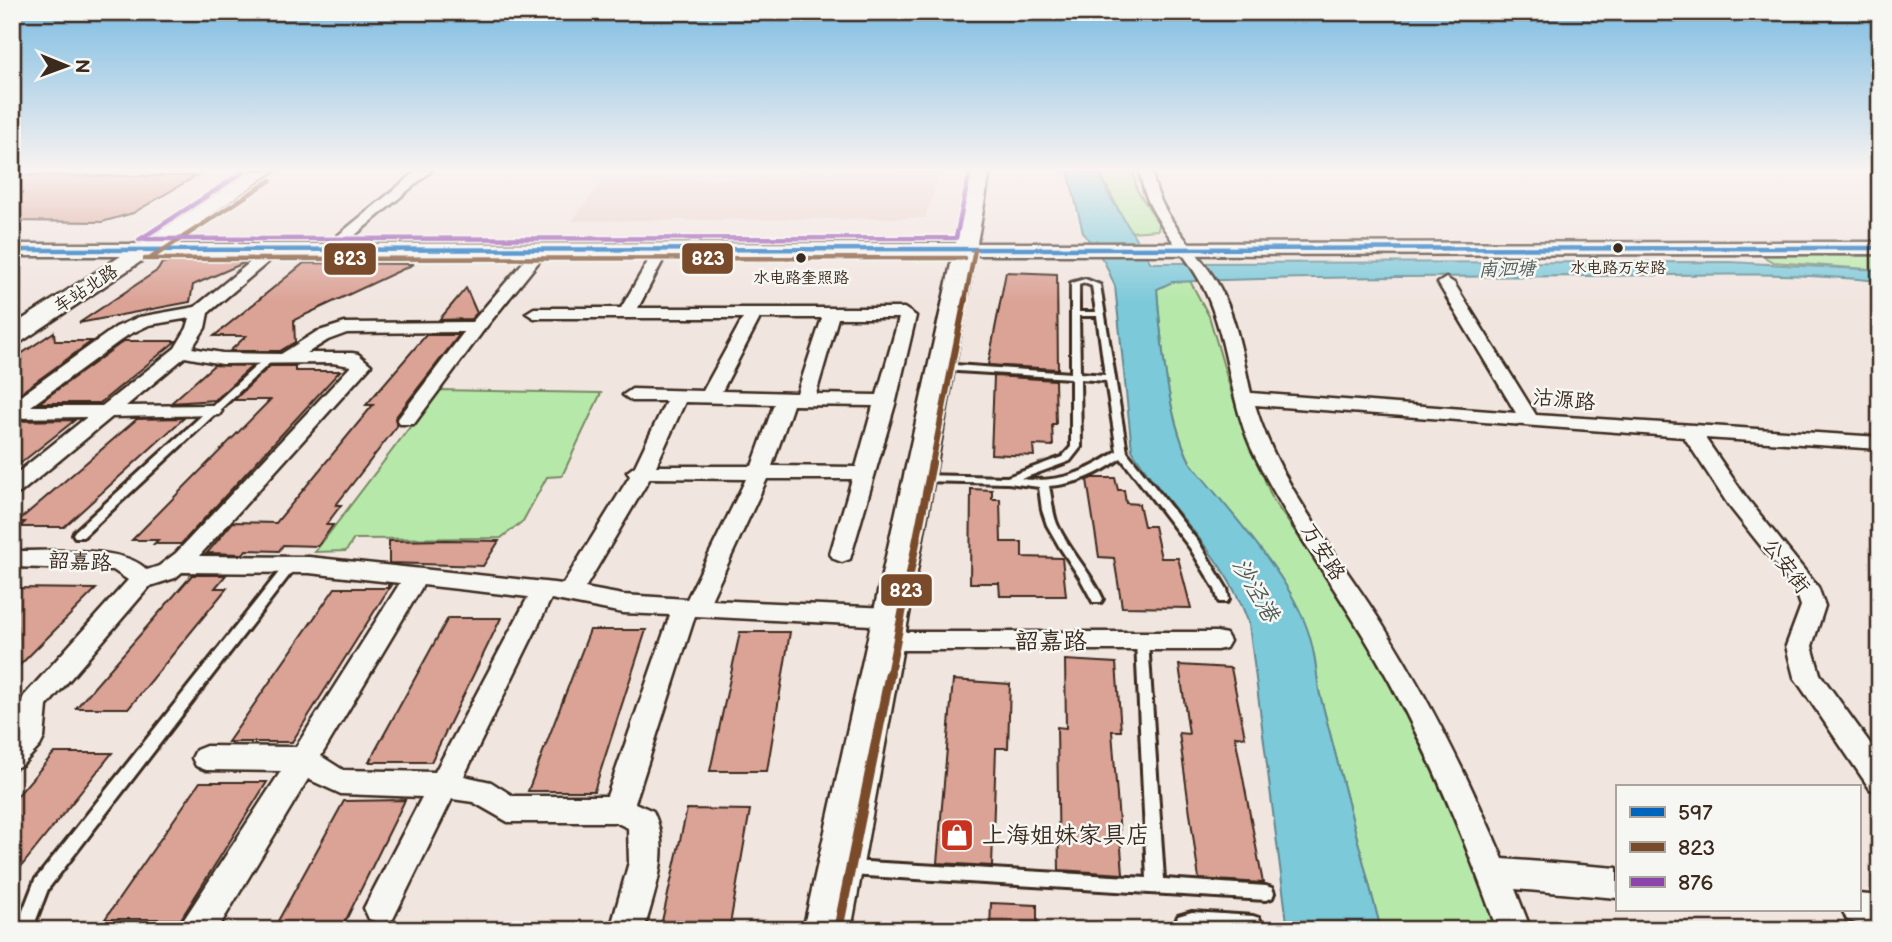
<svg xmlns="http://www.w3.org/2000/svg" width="1892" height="942" font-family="'Balsamiq Sans','LXGW WenKai TC',sans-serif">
	<rect width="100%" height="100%" fill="#f1e5e0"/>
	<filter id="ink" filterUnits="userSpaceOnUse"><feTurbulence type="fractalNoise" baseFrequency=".0143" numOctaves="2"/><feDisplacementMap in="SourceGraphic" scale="14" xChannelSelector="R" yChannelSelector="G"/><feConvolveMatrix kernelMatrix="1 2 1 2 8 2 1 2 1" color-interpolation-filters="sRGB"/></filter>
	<g filter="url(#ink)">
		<path fill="#ead1ca" d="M811,171H940L925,218L572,221L603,181L791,178Z"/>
		<path fill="#b6e8a9" stroke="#788964" stroke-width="2" d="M1099,171H1133L1137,190L1159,224L1158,230L1130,232Z
			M1761,255L1880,256V270L1773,262Z
			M1190,281L1209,316L1238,415L1273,500L1350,611L1426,742L1461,823L1497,930H1381L1319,691L1314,654L1190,462C1167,416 1161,341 1157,289L1172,282Z
			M438,390L601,393L562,476L547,477L523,521L501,538L354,539L346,551L315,552Z"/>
		<path fill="#7cc9da" stroke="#62898f" stroke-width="2" d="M1068,171H1099L1107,192L1151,263L1729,262L1880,270V281C1782,271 1685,275 1587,276C1449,277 1310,276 1172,282L1157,289C1161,341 1167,416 1190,462C1227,509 1284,569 1305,623C1314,645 1316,668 1319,691L1381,930H1288L1249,624C1226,555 1169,511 1132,450L1115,286L1105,263L1083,232Z"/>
		<path fill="#dba296" stroke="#3b2a1e" stroke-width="2" d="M22,175L122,176H196L133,213L102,222L12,221V180Z
			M196,259H230L226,262H246L193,285L190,302L79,323L158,270L162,263Z
			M304,263L414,264L294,320L295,342L280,351H230L246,336H214Z
			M1006,272L1057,274L1058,369L988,365Z
			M466,288L477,313L471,319L439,320Z
			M54,332L55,341H92L12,399V360Z
			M426,335H459L395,418L397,426L336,505H341L326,525H333L318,546L283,545L279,551L246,550L243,554L207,553L233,522L276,523L373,405H366Z
			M124,341H176L100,403H39Z
			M214,365L252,366L215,400L171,403Z
			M270,366H295V371H340L181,544H154L158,540H132L270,400H234Z
			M994,376L1055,380L1056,424H1052L1053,446L1033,445L1034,456L991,454Z
			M184,418L64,527H20L25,522H17L137,419Z
			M75,420L12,470V421Z
			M1092,478H1115L1118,490H1124L1126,503L1139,504L1144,526H1154L1161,558H1178L1191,608L1122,607L1114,558L1099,557L1087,480Z
			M971,489L992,490V499H1000L1001,542H1022V557L1062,558L1066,596H1000L999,583H970Z
			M446,540L499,541L483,566L389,563V541Z
			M192,575H226L215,588H227L129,708H76Z
			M388,584L391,585L292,742H228L335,588H388Z
			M12,588L96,589L12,673Z
			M448,618H501L431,762H369Z
			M590,630H646L594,791H528Z
			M740,632H790L767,771H710Z
			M1065,660L1116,663L1121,731H1112L1123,874L1059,870L1057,727L1066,728Z
			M1179,665L1231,668L1245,737L1235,736L1263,883L1199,879L1179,733L1189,734Z
			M953,680L1010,684L1008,748H996L992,866L937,863Z
			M54,753H112L12,878V802Z
			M200,782H267L181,919H105Z
			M405,800L341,930H273L344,801Z
			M687,809L750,810L729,930H660Z
			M991,903L1037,905V930H990Z"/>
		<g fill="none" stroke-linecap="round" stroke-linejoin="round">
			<g stroke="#3b2a1e" stroke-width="6">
				<path id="lane" d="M1085,279L1100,285L1127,452L1199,543L1227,589L1229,599L1227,602H1219L1215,589L1190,548L1121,458C1100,474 1076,484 1049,486C1052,499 1052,511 1057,524C1069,551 1091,572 1103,599L1101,602H1093L1080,578L1059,546L1047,525L1042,510L1039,487L1008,483L920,481L915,478L920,475L1007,477L1062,457L1071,447V378L941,370L936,367L941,364L1071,373V283ZM1084,283L1092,286L1096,312H1079V285ZM1079,316H1097L1105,375L1080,373ZM1080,379L1106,381L1117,451C1087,473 1058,483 1021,479L1070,461L1081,447Z
					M270,355L274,358L273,360L83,537H75L73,534L75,531L267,356Z
					M291,561L295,562L297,565L295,568L48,889L36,920L41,930H23L19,921L35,880L287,562Z
					M1142,636L1147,638L1148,641L1164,879L1266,886L1272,888L1274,893L1272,898L1266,900L849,875L843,873L841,868L843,863L849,861L1147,878L1136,641L1137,638Z
					M1192,912L1253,916L1259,918L1266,930L1192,928L1190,930H1173L1178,916Z"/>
			</g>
			<g stroke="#3b2a1e" stroke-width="5">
				<path id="street" d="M417,171H431L335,252H325L323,249L325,246Z
					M1140,171H1152C1158,218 1199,249 1220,288C1237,320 1243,358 1251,393L1516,413L1438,283L1446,278L1454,283L1536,415L1880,437V449L1705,438L1745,496L1818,587L1825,606L1812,646L1820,674L1880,757V792L1870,789L1794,677L1786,646L1801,606L1795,589L1729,506L1684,437L1255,405C1279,485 1337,553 1382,624C1429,699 1469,778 1503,859L1617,868V898L1515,889L1531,930H1497C1463,834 1425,742 1374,654C1336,588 1290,526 1256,458C1229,405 1230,344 1205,291C1186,249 1145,219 1140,171Z
					M275,245L280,246L282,249L280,252L208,313L205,328L192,348L222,353L281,354L316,332L345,323L472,322L537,246H547L549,249L483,331L414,424H400L397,420L464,332L347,333L328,340L307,353H352L358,354L371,365L199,556L309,557L563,584L630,476L627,472L635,466L666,401H632L623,395L632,389L703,391L743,318H534L526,313L534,308H621L657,246H667L669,249L638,308H904L916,316L896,401L850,559L842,562L834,559L830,554L852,479H767L711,600L890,608L899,611L903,617L899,623L890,626L695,616L635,803L653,811C672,850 655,891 644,930H610L629,862L628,828L615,822H508L473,802L452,799L393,919L381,923L369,919L364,908L422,797L341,794L308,779L217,930H177L281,771L206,770L196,766L192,758L196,750L206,746L296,747L400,583L309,573L182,572L175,578L150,586L47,706L44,738L40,746L22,765L12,769V738C22,727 17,709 24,696L128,580L113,570L12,567V551C47,552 122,544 147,570L159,566L176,553L351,366L332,363L222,364L185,357L126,406L212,405L219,407L222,411L219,415L112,417L20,493L12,494V477L87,417L12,418V402L116,327L139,317L195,307L270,246ZM190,318L187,328L175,348L102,406H31L128,335L149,325ZM760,318H822L797,393L722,391ZM838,318H899L877,395L816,394ZM685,402L774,404L752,466H656ZM793,405L873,406L856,467L772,466ZM650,478L746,479L687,599L623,595L585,588ZM423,585L528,597L435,772L343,770L321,756ZM551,599L623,613L670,615L607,796H513L491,782L464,776Z
					M885,632H1217L1226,634L1230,641L1226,648L1217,650H885L876,648L872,641L876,634Z
					M1859,894L1880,896V926L1859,924L1847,920L1842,909H1859Z"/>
			</g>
			<g stroke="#3b2a1e" stroke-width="5">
				<path id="secondary" d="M252,171H274L168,244L956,243L972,171H990L977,243L1880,242V254L975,255L851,930H803L953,255L149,256L21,342L12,344V326L121,256H12V244H140Z"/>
			</g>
			<use href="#lane" fill="#f6f6f2" fill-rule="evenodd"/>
			<use href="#street" fill="#f6f6f2" fill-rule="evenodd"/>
			<use href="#secondary" fill="#f6f6f2" fill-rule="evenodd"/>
			<g stroke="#f6f6f2" stroke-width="8">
				<path id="bus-1" d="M12,250L1880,248"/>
			</g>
			<g stroke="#f6f6f2" stroke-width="8">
				<path id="bus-2-far3" d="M151,258L271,180
					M145,259L965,258
					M965,300L975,250"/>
			</g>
			<g stroke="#f6f6f2" stroke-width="10">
				<path id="bus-2-far2" d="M932,464L965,299"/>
			</g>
			<g stroke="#f6f6f2" stroke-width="13">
				<path id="bus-2-far1" d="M890,674L932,463"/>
			</g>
			<g stroke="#f6f6f2" stroke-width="15">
				<path id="bus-2" d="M838,930L890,673"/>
			</g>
			<g stroke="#f6f6f2" stroke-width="8">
				<path id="bus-3" d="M145,239L956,238L970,171
					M139,240L245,171"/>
			</g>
			<use href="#bus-1" stroke="#0065bd" stroke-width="4.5"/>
			<use href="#bus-2-far3" stroke="#7a4b2a" stroke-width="4.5"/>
			<use href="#bus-2-far2" stroke="#7a4b2a" stroke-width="6"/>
			<use href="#bus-2-far1" stroke="#7a4b2a" stroke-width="8"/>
			<use href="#bus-2" stroke="#7a4b2a" stroke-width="10"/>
			<use href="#bus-3" stroke="#8e44ad" stroke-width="4.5"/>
		</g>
	</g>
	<linearGradient id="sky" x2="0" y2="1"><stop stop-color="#7dbce2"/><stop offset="0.56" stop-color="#f9f3f1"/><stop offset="1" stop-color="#f9f3f1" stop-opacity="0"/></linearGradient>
	<rect width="1892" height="303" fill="url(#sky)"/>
	<defs>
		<g id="shop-square" transform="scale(1.75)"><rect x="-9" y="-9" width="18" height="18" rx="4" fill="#c8321e" stroke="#f6f6f2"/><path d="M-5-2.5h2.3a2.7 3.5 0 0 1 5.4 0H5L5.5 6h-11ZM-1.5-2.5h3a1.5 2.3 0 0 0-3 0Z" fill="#fff"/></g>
	</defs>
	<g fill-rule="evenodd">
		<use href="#shop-square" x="957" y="835"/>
	</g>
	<g fill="#3b2a1e" stroke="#f6f6f2" stroke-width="2.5">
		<circle cx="1618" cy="248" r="6"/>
		<circle cx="801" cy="258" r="6"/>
	</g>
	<g text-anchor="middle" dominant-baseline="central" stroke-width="5" stroke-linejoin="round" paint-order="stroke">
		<g font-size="16" fill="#3b2a1e" stroke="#f6f6f2">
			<text x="1618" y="268">水电路万安路</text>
			<text x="801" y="278">水电路奎照路</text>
		</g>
		<g font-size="18" fill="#3b2a1e" stroke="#f6f6f2">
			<text transform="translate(86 289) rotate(-33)">车站北路</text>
		</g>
		<g font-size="19" font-style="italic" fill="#4e5a56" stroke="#f6f6f2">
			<text transform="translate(1507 270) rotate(-1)">南泗塘</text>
		</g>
		<g font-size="21" fill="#3b2a1e" stroke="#f6f6f2">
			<text transform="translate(1564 400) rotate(5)">沽源路</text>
			<text transform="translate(1323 552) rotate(58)">万安路</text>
			<text transform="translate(80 562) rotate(3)">韶嘉路</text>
			<text transform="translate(1786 566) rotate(53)">公安街</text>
		</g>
		<g font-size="23" font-style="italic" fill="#4e5a56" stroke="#f6f6f2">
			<text transform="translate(1255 590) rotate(60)">沙泾港</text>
		</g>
		<g font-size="24" fill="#3b2a1e" stroke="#f6f6f2">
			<text x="1051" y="641">韶嘉路</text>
		</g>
		<g font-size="24" fill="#3b2a1e" stroke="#f6f6f2" text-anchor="start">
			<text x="982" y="835">上海姐妹家具店</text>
		</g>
	</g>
	<g stroke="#f6f6f2" stroke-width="2.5">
		<rect x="681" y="242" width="53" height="33" rx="7" fill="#7a4b2a"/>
		<rect x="323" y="242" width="54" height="34" rx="7" fill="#7a4b2a"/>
		<rect x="880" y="573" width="53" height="34" rx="7" fill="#7a4b2a"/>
	</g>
	<g font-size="19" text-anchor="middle" font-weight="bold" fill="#fff">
		<text x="708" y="265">823</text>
		<text x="350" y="265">823</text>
		<text x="906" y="597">823</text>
	</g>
	<rect width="1892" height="942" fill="none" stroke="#f6f6f2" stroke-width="42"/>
	<rect x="21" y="21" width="1850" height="900" fill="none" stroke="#3b2a1e" stroke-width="2.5" filter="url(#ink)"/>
	<rect x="1616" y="785" width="245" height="126" fill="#f6f6f2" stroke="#aba49d" stroke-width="2"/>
	<rect x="1630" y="807" width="35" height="10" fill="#0065bd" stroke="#aba49d" stroke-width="2"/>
	<text x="1678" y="820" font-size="21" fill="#3b2a1e">597</text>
	<rect x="1630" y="842" width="35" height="10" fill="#7a4b2a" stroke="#aba49d" stroke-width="2"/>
	<text x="1678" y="855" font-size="21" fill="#3b2a1e">823</text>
	<rect x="1630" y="877" width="35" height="10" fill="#8e44ad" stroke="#aba49d" stroke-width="2"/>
	<text x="1678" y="890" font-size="21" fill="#3b2a1e">876</text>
	<g transform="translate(66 66) rotate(91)" stroke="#f6f6f2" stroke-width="5" paint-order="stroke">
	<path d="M0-5L12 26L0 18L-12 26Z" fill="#3b2a1e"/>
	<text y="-10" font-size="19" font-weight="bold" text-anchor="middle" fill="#3b2a1e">N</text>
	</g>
</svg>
